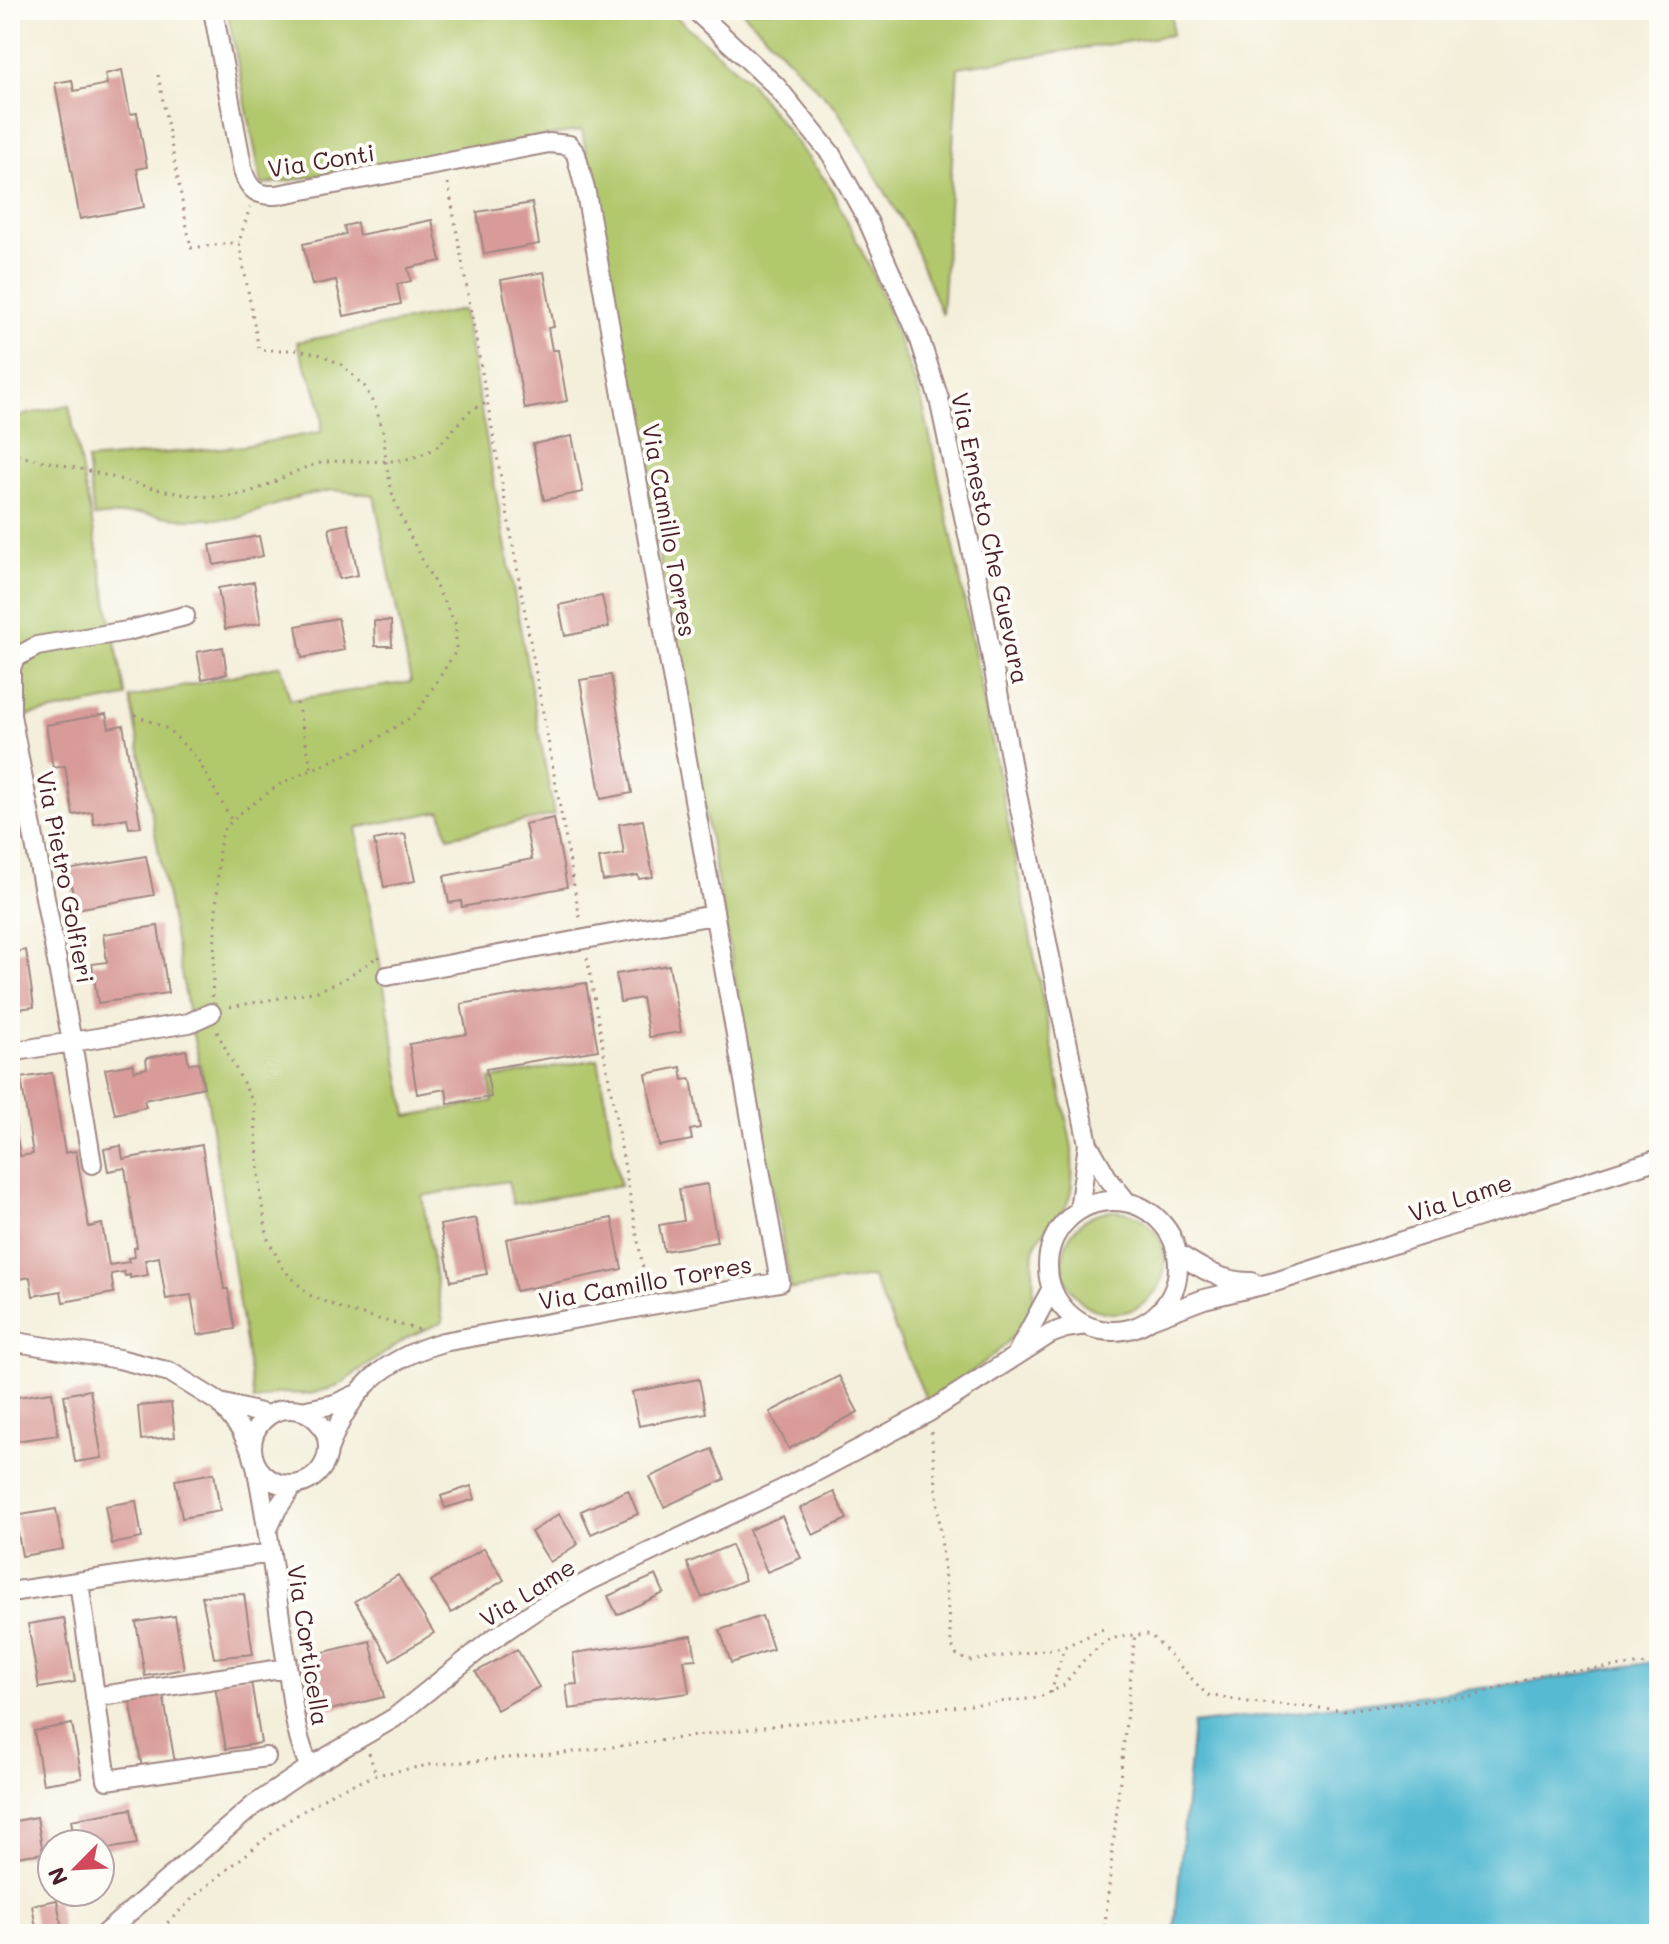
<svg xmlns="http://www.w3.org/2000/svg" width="1669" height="1944" font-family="Mali,sans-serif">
	<rect width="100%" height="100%" fill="#fdfcf7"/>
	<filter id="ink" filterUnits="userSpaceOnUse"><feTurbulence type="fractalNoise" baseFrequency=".0125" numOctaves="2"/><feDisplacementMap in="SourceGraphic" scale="16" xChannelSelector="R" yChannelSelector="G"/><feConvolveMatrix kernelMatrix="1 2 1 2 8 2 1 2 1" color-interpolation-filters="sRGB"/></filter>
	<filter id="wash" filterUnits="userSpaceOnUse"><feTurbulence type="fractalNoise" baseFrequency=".006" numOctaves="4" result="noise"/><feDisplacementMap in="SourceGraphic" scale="32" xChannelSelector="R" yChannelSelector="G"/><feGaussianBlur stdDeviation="1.8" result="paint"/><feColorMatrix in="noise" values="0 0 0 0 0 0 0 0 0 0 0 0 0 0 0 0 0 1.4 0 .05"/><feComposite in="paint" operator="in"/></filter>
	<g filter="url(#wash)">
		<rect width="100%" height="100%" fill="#f4efdb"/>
		<path fill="#b2c86d" stroke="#7e744c" stroke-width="2" d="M227,10H668L747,79L829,185L874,276L922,401L951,533L1072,1148C1072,1167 1075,1191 1065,1208C1056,1222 1040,1231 1035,1247C1030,1265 1037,1289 1031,1308C1021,1343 957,1381 928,1403L872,1277L791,1289L582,130L262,185Z
			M741,10H1172V35L958,67L942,315L909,233L837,109Z
			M463,310L554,815L448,837L441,811L356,828L407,1116L493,1101L490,1079L598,1059L620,1186L513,1204L508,1181L422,1196L443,1322L408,1337L336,1387L309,1394L279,1393L254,1401L207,1096L192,1031L130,698L281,665L290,700L411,682L374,495L333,490L301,496L235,519H186L139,513L94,517L87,460L244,446L321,432C328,402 304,371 297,342Z
			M69,405L126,697L21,717L13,829H10V418Z
			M1063 1262a51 51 0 1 1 102 0a51 51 0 1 1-102 0Z"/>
		<path fill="#54bad2" stroke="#4f6c7e" stroke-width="2" d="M1659,1661V1934H1174L1193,1724L1544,1680Z"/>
		<g id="blocks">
			<path fill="#d89b99" d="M122,70L130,114L137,113L147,167L137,169L144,207L80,219L55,83L72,80L74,91L107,84L105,74Z
				M532,203L539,244L484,254L477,212Z
				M432,220L441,261L408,268L411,281L397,284L401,304L344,316L336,280L312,285L303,244L346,234L344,226L357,223L359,235Z
				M544,272L554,327L548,328L552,350H558L567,401L525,409L501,280Z
				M572,436L583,492L544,500L533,444Z
				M348,524L358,575L339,579L329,528Z
				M259,536L263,556L214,565L210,545Z
				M254,582L261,623L225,629L218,588Z
				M602,596L609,627L565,636L559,605Z
				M338,618L344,650L302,658L296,626Z
				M374,621H391L392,646H375Z
				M223,647L227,674L202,679L197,652Z
				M611,675L632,793L601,799L580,680Z
				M106,714L109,728L123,725L141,827L129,828L127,818L94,824L92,812L73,815L65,766L53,768L46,725Z
				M554,818L567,887L462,907L461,901L449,903L444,876L532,859L525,824Z
				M643,820L653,877L639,879L638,875L603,881L599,858L624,854L619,824Z
				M405,834L415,881L384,887L374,840Z
				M146,856L154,895L76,909L68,870Z
				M158,926L168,993L98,1003L92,964L107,962L103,934Z
				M26,950L34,1007L10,1010V953Z
				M669,965L681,1032L649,1037L642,998L620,1002L616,974Z
				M586,983L598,1050L486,1069L491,1097L448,1104L446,1089L417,1094L409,1044L467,1034L461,1004Z
				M186,1050L189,1064L198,1062L204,1087L144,1100L146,1107L115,1114L105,1069L133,1064L134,1071L147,1068L146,1058Z
				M681,1067L683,1080L691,1079L700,1128L690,1130L692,1140L659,1146L646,1074Z
				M52,1073L65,1153L76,1151L89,1227L102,1224L109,1265L129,1262L128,1258L135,1257L134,1248L137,1247L125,1168L108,1171L104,1149L121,1146L123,1159L202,1145L224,1289H228L235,1329L198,1335L191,1295L166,1299L159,1257L145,1260L148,1275L130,1278V1275L125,1276L124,1272L111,1274L114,1293L63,1302L61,1291L33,1296L30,1277L10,1281V1119L14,1118L20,1156L33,1154L21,1078Z
				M707,1184L717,1242L664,1251L659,1225L684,1221L679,1189Z
				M476,1218L487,1274L451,1281L440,1225Z
				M612,1218L622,1269L516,1291L506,1239Z
				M839,1376L858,1412L789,1449L770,1412Z
				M699,1379L706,1413L639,1426L632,1392Z
				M90,1390L102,1458L75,1462L64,1395Z
				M52,1392L58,1435L15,1441L10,1398Z
				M171,1403L175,1437L141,1440L138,1406Z
				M712,1449L725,1479L664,1507L650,1477Z
				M214,1473L220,1511L182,1518L175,1480Z
				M471,1486L475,1499L445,1508L441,1496Z
				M628,1490L638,1514L591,1534L581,1511Z
				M834,1492L847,1519L813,1535L800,1508Z
				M136,1501L142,1538L112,1544L105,1506Z
				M56,1509L63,1549L22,1556L15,1516Z
				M559,1514L578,1544L550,1562L531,1532Z
				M782,1516L801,1558L767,1572L749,1530Z
				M731,1545L745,1580L702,1598L687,1563Z
				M484,1548L504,1580L451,1613L431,1581Z
				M398,1575L434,1633L390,1660L355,1601Z
				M656,1575L664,1593L617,1615L608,1596Z
				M244,1594L253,1654L214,1658L202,1596Z
				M175,1616L184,1669L145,1676L136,1622Z
				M762,1616L773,1649L731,1663L720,1630Z
				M64,1618L75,1682L39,1688L28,1624Z
				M692,1636L696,1659L684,1660L689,1693L569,1709L566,1685L577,1684L573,1653Z
				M370,1641L384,1697L309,1715L295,1659Z
				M517,1649L539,1687L497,1710L476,1672Z
				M250,1675L261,1743L226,1749L214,1681Z
				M163,1694L175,1763L142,1768L130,1700Z
				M72,1724L82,1778L43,1784L34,1731Z
				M131,1809L137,1844L100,1850V1844H75L71,1820Z
				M37,1817L43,1853L10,1858V1822Z
				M57,1900L63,1934H37L32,1905Z"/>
		</g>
	</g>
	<g filter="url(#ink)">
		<use href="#blocks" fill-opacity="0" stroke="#9f8783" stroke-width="2"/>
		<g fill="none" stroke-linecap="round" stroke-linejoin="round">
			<g stroke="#9f8783" stroke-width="22">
				<path id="minor" d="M213,10L243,171C249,190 257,196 277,195L549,143L569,145L576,154L586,193L780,1282L443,1342C381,1360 350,1390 328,1450
					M695,10L776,86L831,154L868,221L919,337L939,399L976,573L1016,789L1088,1144L1079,1210
					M387,976L713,915
					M10,1052L189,1023L211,1013
					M1088,1144L1107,1177L1127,1202
					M92,1164L72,1042L11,715V668L15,658L37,646L127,631L185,616
					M1048 1266a65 65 0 1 1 130 0a65 65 0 1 1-130 0Z
					M1177,1253C1200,1268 1224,1283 1252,1282
					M1151,1319L1204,1299L1275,1282L1659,1159
					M10,1341L119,1359L170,1372L220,1403L268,1415
					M1017,1353L1052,1288
					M220,1403L241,1430L251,1450
					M252 1447a38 38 0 1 1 76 0a38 38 0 1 1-76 0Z
					M302,1411L335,1404L355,1395
					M256,1466C270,1534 277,1603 288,1672C293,1704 295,1738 310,1767
					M268,1529L277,1509L293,1486
					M79,1582L107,1780L266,1757
					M10,1592L271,1553
					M95,1697L287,1668
					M104,1934L254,1805L310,1767L394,1718L490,1641L539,1608L591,1580L783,1489L929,1412L1050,1334L1066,1328L1086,1325"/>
			</g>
			<path stroke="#9f8783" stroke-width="3" stroke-dasharray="2 6" stroke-linecap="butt" d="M158,75L191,248L239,242
				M448,183L580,919
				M10,454C38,460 66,465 93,472C141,484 192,504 242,494C272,487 297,466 327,462C360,458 392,467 423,454C455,441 456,411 488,403
				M297,703L312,770
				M135,715L168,729L197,758L232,821
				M587,958L646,1285
				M212,997L219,849L223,830L239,814L280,784L367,745L417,713L456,651V625L410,536L393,497L386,463L384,434L376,409L365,387L342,365L322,355L298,350H259L239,242L250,207
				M230,1007L318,991L344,979L379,956L380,960
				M217,1032L254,1104L261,1199L268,1239L283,1269L309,1295L348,1311L420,1330
				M931,1432L951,1643L957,1656L969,1661L1064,1647L1103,1629
				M1051,1693L1064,1647
				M369,1753L376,1775
				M156,1934L196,1895L286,1822L333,1792L376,1775L429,1765L574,1752L779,1725L1038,1698L1063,1686L1083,1661L1104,1642L1121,1636L1150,1634L1207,1695L1248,1702L1344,1710L1473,1696L1551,1672L1659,1663
				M1104,1934L1135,1634"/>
			<use href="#minor" stroke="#fff" stroke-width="18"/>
		</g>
	</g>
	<g text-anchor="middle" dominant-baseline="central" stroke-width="8" stroke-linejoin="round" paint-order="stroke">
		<g font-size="24" fill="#4a1f2b" stroke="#fdfcf7">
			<text transform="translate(321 160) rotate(-9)">Via Conti</text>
			<text transform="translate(670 530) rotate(80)">Via Camillo Torres</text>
			<text transform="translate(991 538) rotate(78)">Via Ernesto Che Guevara</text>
			<text transform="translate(66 877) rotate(79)">Via Pietro Golfieri</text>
			<text transform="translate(1460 1197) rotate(-18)">Via Lame</text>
			<text transform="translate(645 1282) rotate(-10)">Via Camillo Torres</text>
			<text transform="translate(527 1592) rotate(-32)">Via Lame</text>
			<text transform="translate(309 1645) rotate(81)">Via Corticella</text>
		</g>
	</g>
	<rect width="1669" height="1944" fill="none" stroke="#fdfcf7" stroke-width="40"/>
	<g transform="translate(76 1868) rotate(246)"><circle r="38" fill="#fdfcf7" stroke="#b5a4a5" stroke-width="2"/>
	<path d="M0-6L14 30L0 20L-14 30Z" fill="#d1495b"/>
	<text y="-12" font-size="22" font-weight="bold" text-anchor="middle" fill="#4a1f2b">N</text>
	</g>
</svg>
